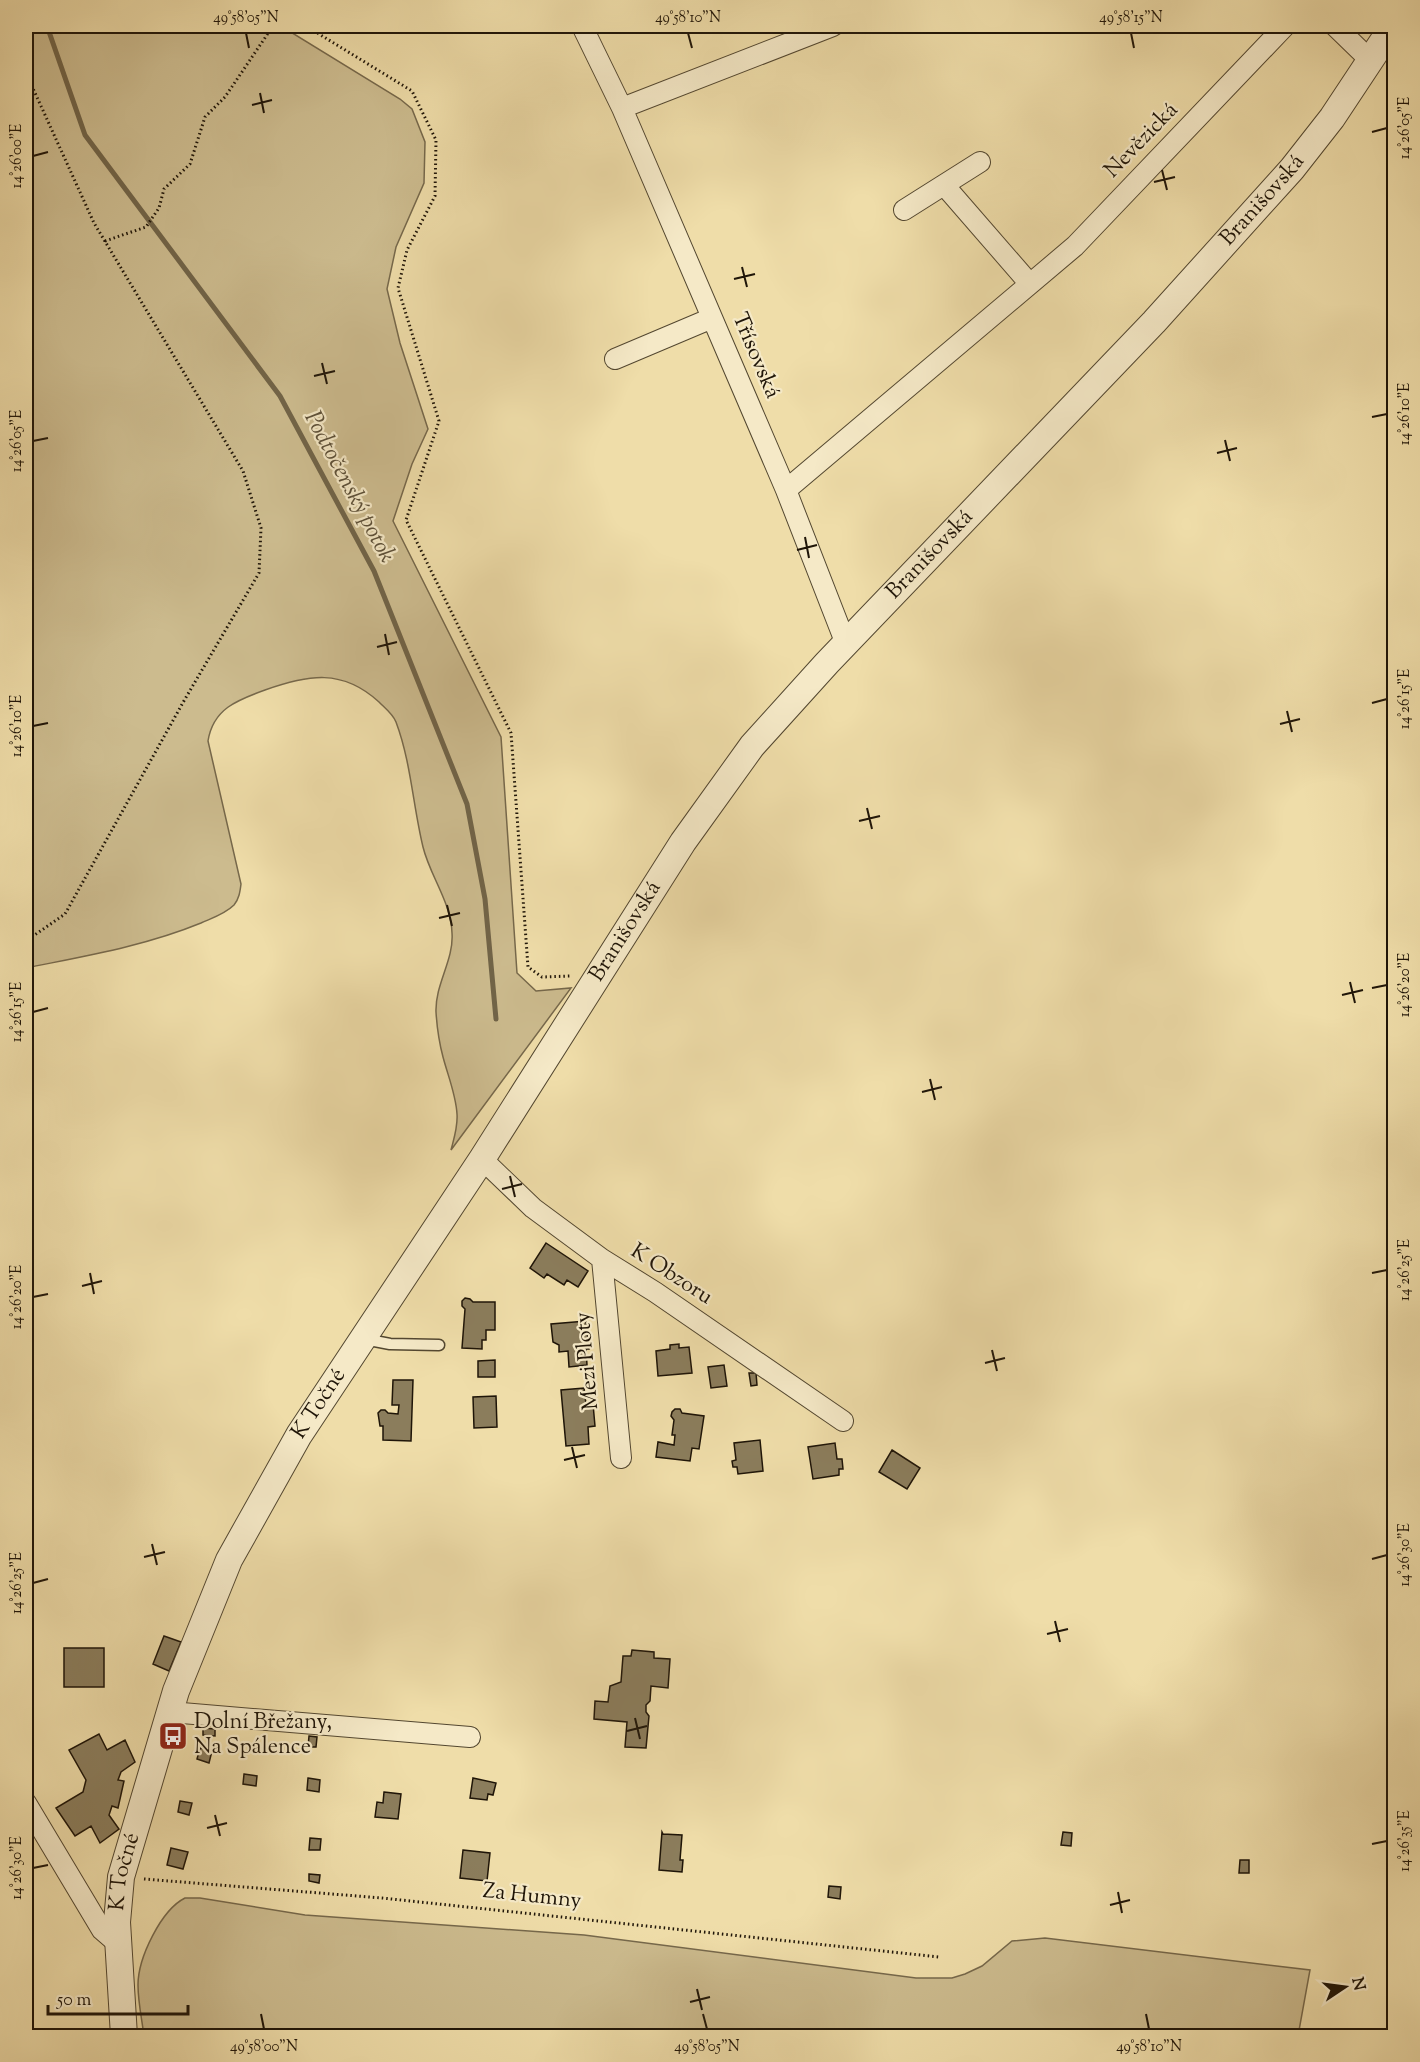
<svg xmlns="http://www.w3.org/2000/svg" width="1420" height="2062" font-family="'Sorts Mill Goudy',serif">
	<rect width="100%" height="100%" fill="#efdda9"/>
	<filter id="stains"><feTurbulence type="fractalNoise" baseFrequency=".00333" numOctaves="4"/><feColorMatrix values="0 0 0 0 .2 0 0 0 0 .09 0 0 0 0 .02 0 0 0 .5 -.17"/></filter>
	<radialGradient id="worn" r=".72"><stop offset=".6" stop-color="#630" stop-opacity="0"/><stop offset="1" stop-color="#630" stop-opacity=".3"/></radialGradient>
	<path fill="#ccbb8e" stroke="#76684b" stroke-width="1.5" d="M26,26H281L400,99L412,109L425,142L424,183L396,247L387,289L400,343L428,429L412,464L393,521L501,737L517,973L536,991L571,988L451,1150C454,1138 458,1127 457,1114C456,1095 448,1076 443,1057C439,1042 437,1028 436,1012C435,984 454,960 452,933C451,902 430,876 423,847C413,806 411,762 396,722C393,714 385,708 379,702C342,668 308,675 265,690C237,700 213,709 208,741L241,884C240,892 239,899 234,905C225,914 212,918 201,923C145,946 85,956 26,968Z
		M185,1898H200L305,1915L584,1935L916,1978H952L965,1974L982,1966L1012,1941L1045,1938L1310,1970L1298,2036H144C142,2020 138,2002 138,1985C138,1958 161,1910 185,1898Z"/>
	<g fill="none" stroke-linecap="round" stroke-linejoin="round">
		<path stroke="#716448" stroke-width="5" d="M47,26L85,135L280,396L374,571L467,804L485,899L496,1019"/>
	</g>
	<path fill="#8b7d5c" stroke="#1f1508" stroke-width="1.5" d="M546,1243L588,1271L578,1287L567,1280L564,1285L547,1274L544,1278L530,1268Z
		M465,1298L470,1299L473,1302H495V1330H486V1340H482V1349L462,1348L465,1309L462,1306V1301Z
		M586,1321L589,1349H586L587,1365L569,1367L568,1351L559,1352V1345L553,1342L551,1324Z
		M679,1344V1348L689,1347L692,1373L658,1376L656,1351L670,1349V1345Z
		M495,1360V1377H478V1361Z
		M724,1365L727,1386L711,1388L708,1367Z
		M749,1373H756L757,1385L751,1386Z
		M393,1380H413L411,1441L383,1440V1426H380L378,1413L381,1410H385L388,1413L398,1414L399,1405H392Z
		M584,1388L586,1404H593L595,1426L588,1427L589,1444L566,1446L561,1390Z
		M496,1396L497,1427L474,1428L473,1397Z
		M675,1409H680L682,1413L704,1416L699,1449L692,1448L690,1461L656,1457L658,1442L674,1445L675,1435H672L674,1420L671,1416L672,1412Z
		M760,1440L763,1471L738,1474L737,1467H733L732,1461L736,1460L734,1443Z
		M835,1443L837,1459H842L843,1469H839V1475L813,1479L808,1447Z
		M892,1450L920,1468L907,1489L879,1472Z
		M164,1636L181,1642L169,1671L153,1664Z
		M64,1648H104V1687H64Z
		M632,1650L654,1652V1658L670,1659L668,1688L651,1686L650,1701L646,1705V1712L649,1716L646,1748L625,1747L627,1722L594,1719L595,1701L608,1702L610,1686L621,1682L623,1656H631Z
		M203,1728L215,1729V1736L203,1735Z
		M99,1734L107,1750L125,1740L135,1762L121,1772L118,1780L124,1781L118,1808L112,1806L109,1815L119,1829L100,1843L91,1826L75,1836L56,1808L83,1792L86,1780L69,1750Z
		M309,1736L317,1737L316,1747H308Z
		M200,1748L212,1751L209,1763L197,1759Z
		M244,1774L257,1776L256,1786L243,1784Z
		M308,1778L320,1780L319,1792L307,1790Z
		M473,1778L496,1783L493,1795L488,1794L487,1800L470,1798Z
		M384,1792L401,1794L398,1819L375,1817L377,1802L383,1803Z
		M180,1801L192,1803L189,1815L178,1812Z
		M662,1832L663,1834L682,1835L680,1860H683L682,1872L659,1870Z
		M1063,1832L1072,1833L1071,1846L1061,1845Z
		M310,1838L321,1839L320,1850H309Z
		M171,1848L188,1852L183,1869L167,1865Z
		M463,1850L490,1853L487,1881L460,1878Z
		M1240,1860H1249V1873H1239Z
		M309,1874L320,1875L319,1883L309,1881Z
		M829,1886L841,1887L840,1899L828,1897Z"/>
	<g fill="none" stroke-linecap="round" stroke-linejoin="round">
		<g stroke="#534730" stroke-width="13">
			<path id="service" d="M364,1339L390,1344L439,1345"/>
		</g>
		<g stroke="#534730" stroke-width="22">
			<path id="minor" d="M582,26L622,108L786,490L846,644
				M1335,26L1370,60
				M622,108L833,26
				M944,185L1030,284
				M904,210L980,162
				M615,359L712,318
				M786,490L1075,246L1285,26
				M482,1159L533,1208L602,1259L655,1292L843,1421
				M602,1259L621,1458
				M170,1712L470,1737
				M26,1803L102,1930L117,1943"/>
		</g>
		<g stroke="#534730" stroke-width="28">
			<g id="tertiary">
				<path id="s1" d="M124,2036L117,1922L121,1877L176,1691L229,1560L299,1435L482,1159L683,842L752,746L827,663L1154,322L1292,169L1332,118L1393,26"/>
			</g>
		</g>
		<path stroke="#1f1508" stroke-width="3" stroke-dasharray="1.5 3" stroke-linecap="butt" d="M306,26L412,91L436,140L435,196L407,250L398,288L439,421L406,520L511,733L528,967L542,977L571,976
			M26,73L94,223L243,471L261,528L259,573L185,699L65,914L26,941
			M105,241L146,227L159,208L164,189L190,164L205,117L225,97L273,26
			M144,1879L382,1898L939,1957"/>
		<use href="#service" stroke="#f5e9c7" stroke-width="10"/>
		<use href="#minor" stroke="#f5e9c7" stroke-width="20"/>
		<use href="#tertiary" stroke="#f5e9c7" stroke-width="26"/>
	</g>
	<path fill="none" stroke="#1f1508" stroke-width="2" d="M246,33L249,48M688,33L692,48M1131,33L1134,48M260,93L264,113M252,105L272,100M1372,132L1387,128M33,156L48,152M1162,170L1167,190M1154,182L1175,177M742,267L747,287M734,279L755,274M322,363L327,384M314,376L335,371M1372,417L1387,414M1225,440L1230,461M33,441L48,438M1217,453L1237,448M805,537L809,558M797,550L817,545M385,634L389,655M377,647L397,642M1372,703L1387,699M1287,711L1292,732M1280,724L1300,719M33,726L48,723M867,808L872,829M859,821L880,816M447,905L452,926M439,918L460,913M1350,982L1355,1003M1372,988L1387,985M1342,995L1363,990M33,1012L48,1008M930,1079L935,1100M922,1092L942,1087M510,1176L515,1197M502,1189L522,1184M90,1273L94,1294M1372,1273L1387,1270M82,1286L102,1281M33,1297L48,1294M992,1350L997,1371M985,1363L1005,1358M572,1447L577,1468M564,1460L585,1455M152,1544L157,1565M144,1557L165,1552M1372,1559L1387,1555M33,1583L48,1579M1055,1621L1060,1642M1047,1634L1068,1629M635,1718L640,1739M627,1731L647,1726M215,1815L220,1836M207,1828L227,1823M1372,1844L1387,1841M33,1868L48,1865M1118,1892L1122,1913M1110,1905L1130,1900M697,1989L702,2010M690,2002L710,1997M261,2014L264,2029M703,2014L707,2029M1146,2014L1149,2029"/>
	<defs>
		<g id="bus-square" transform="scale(1.5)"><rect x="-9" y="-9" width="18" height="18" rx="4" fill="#8f2418" stroke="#f5e9c7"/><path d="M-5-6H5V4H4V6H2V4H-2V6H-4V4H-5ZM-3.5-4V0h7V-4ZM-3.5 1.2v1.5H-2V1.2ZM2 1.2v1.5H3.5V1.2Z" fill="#fff"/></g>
	</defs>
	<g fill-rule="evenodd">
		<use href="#bus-square" x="173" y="1736"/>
	</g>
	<g text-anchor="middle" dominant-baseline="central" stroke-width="4.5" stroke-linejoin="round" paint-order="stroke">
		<g font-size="22" fill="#1f1508" stroke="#f5e9c7">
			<text transform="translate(1142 141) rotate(-46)">Nevězická</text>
			<text stroke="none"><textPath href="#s1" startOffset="2210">Branišovská</textPath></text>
			<text transform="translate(755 356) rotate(67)">Třísovská</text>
			<text stroke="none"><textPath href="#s1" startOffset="1724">Branišovská</textPath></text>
			<text stroke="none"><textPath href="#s1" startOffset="1238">Branišovská</textPath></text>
			<text transform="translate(671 1275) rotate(33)">K Obzoru</text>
			<text transform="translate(588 1361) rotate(-95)">Mezi Ploty</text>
			<text stroke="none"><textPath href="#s1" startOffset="675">K Točné</textPath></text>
			<text stroke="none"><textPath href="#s1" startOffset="165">K Točné</textPath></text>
			<text transform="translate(532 1897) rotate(6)">Za Humny</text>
		</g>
		<g font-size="22" fill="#1f1508" stroke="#f5e9c7" text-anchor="start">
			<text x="194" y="1723">Dolní Břežany,<tspan x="194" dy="25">Na Spálence</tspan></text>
		</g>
		<g font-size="24" font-style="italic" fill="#5d5038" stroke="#f5e9c7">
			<text transform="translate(349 487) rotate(62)">Podtočenský potok</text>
		</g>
	</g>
	<rect width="1420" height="2062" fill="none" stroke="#efdda9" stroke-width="66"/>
	<g transform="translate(1345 1987) rotate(77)" stroke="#f5e9c7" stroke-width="4.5" paint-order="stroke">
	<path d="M0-4.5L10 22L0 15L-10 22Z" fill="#1f1508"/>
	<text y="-9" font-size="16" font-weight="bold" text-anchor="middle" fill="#1f1508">N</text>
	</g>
	<path d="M48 2005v9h140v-9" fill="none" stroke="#1f1508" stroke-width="3"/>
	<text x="57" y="2005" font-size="18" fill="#1f1508" stroke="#f5e9c7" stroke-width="4.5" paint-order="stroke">50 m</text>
	<rect x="33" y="33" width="1354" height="1996" fill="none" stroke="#1f1508" stroke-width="2"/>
	<g font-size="15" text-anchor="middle" fill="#1f1508">
		<text x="246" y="22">49°58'05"N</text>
		<text x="688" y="22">49°58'10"N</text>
		<text x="1131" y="22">49°58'15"N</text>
		<text transform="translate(1404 128) rotate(-90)" y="5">14°26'05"E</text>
		<text transform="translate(16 156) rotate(-90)" y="5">14°26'00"E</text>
		<text transform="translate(1404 414) rotate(-90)" y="5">14°26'10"E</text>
		<text transform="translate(16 441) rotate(-90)" y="5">14°26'05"E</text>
		<text transform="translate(1404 699) rotate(-90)" y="5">14°26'15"E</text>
		<text transform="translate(16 726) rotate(-90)" y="5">14°26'10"E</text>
		<text transform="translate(1404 985) rotate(-90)" y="5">14°26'20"E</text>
		<text transform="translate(16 1012) rotate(-90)" y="5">14°26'15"E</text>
		<text transform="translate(1404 1270) rotate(-90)" y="5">14°26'25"E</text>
		<text transform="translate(16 1297) rotate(-90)" y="5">14°26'20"E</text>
		<text transform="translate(1404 1555) rotate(-90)" y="5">14°26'30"E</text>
		<text transform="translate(16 1583) rotate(-90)" y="5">14°26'25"E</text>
		<text transform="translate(1404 1841) rotate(-90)" y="5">14°26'35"E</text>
		<text transform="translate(16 1868) rotate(-90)" y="5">14°26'30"E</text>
		<text x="264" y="2051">49°58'00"N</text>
		<text x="707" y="2051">49°58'05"N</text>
		<text x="1149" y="2051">49°58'10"N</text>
	</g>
	<rect width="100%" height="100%" filter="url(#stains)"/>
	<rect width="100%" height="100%" fill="url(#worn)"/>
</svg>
